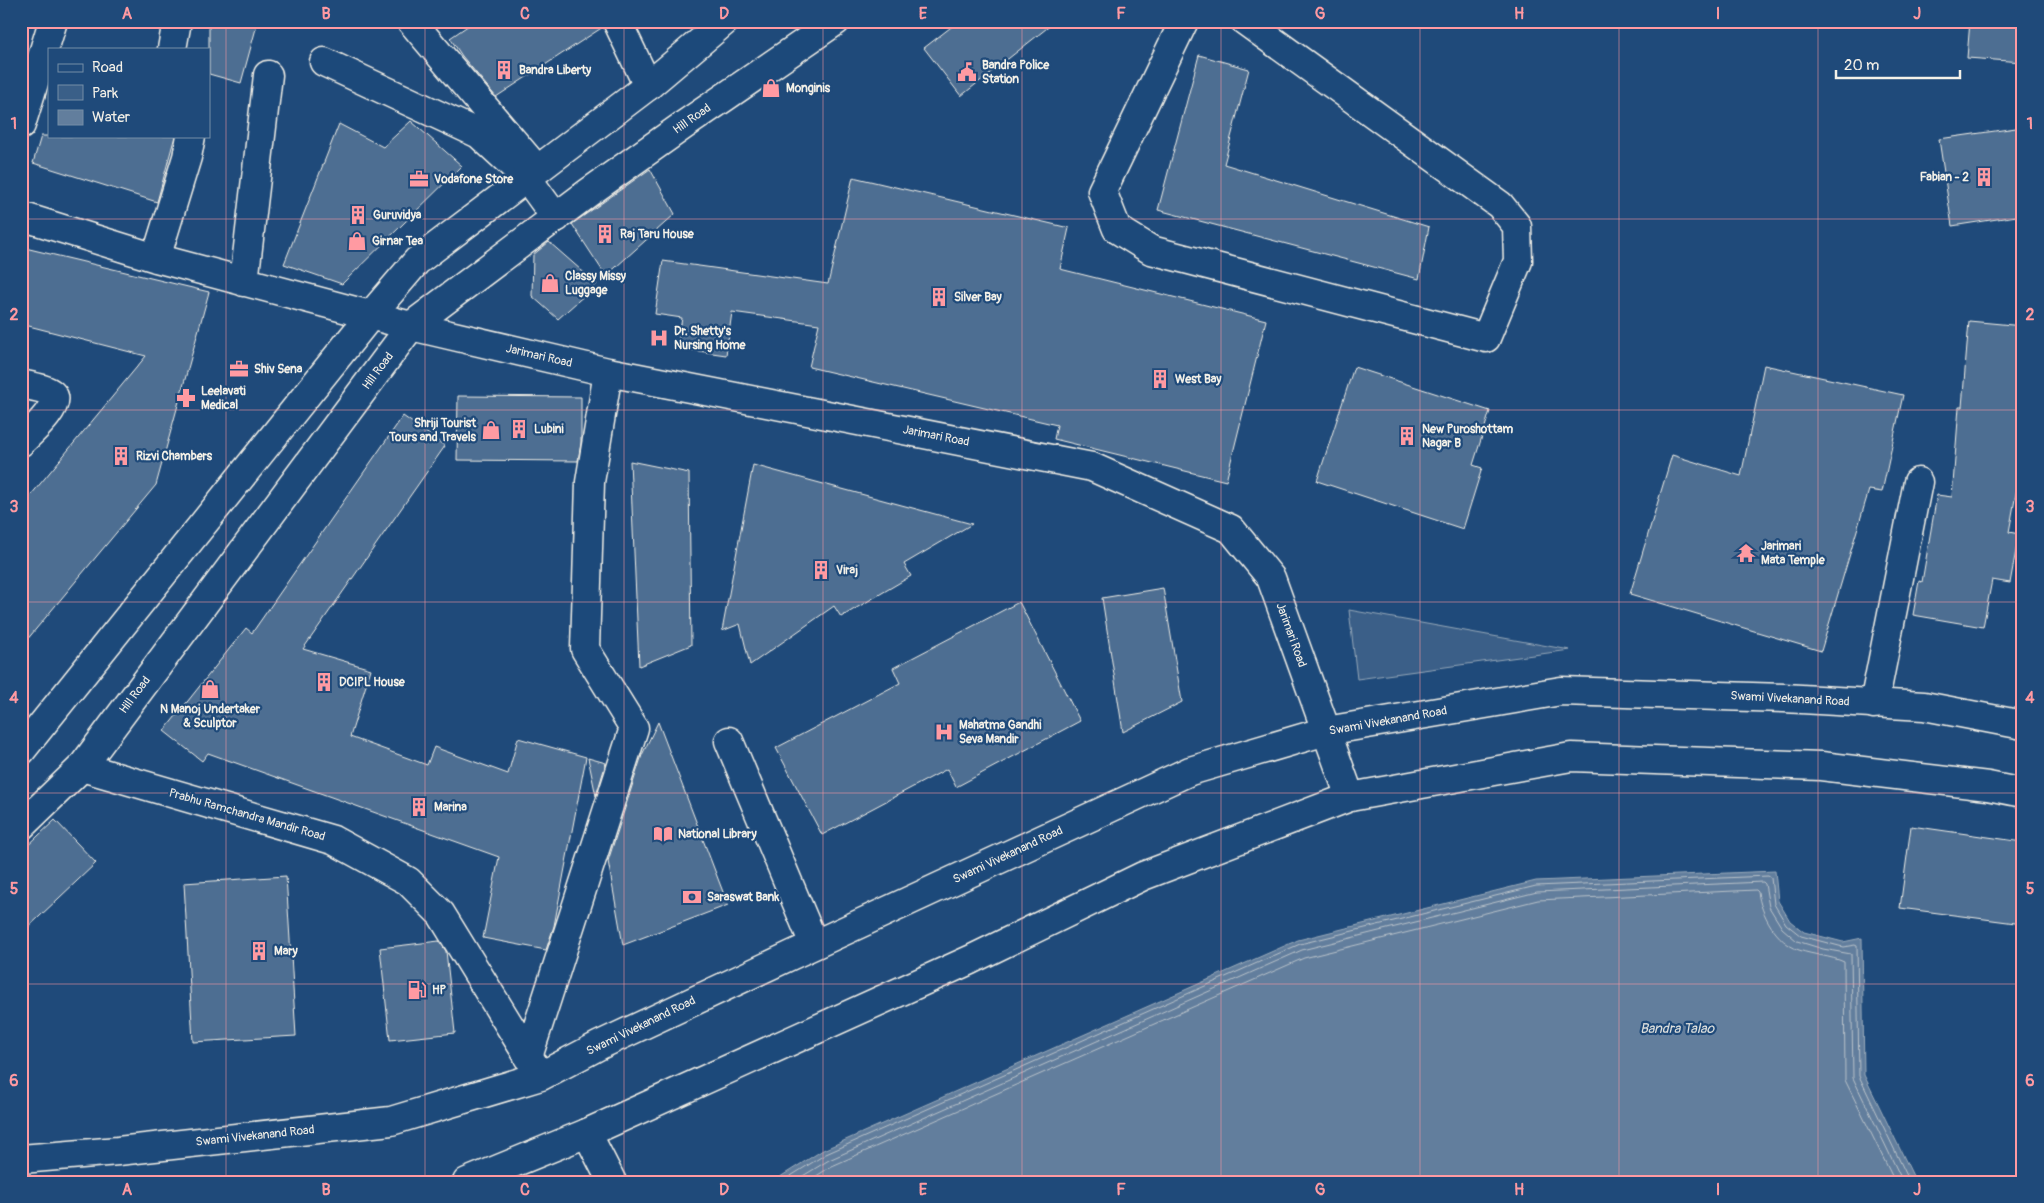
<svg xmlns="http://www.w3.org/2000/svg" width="2044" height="1203" font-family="Pangolin,sans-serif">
	<rect width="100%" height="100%" fill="#1f4a7a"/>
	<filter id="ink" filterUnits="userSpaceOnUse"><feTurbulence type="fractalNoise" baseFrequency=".02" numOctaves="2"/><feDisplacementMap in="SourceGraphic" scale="10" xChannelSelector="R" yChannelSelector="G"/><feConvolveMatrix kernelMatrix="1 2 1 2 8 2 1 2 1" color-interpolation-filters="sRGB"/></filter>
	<g filter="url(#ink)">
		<path fill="#3a5f88" stroke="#97a8b8" d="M1349,610L1570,650L1357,679Z"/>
		<path fill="#627e9d" stroke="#9cacbb" d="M1775,871L1778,901L1790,921L1804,932L1843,942L1862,938L1864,1075L1916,1182H772L823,1150L1298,940L1536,881Z"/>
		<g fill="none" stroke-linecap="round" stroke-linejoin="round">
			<path stroke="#bac3ca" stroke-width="1" d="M781,1182L826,1154L1300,944L1536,886L1768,876L1771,878L1774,904L1786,924L1801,936L1843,947L1855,945L1857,946L1859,1076L1910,1182
				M793,1182L829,1160L1302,950L1537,892L1763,882L1765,884L1769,907L1782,928L1797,941L1823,949L1851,954L1853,1078L1903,1182
				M807,1182L832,1166L1304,958L1538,900L1756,890L1758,892C1761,914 1776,942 1799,950C1813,955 1831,956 1844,962L1845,1080L1895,1182"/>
		</g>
		<path fill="#4d6e92" stroke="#f4f1e8" d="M209,21H258L241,83L209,74Z
			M475,21H602L603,27L496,97L462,56L450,38Z
			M959,21H1056L961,96L924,48Z
			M1970,21H2023V62L1967,58Z
			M1199,55L1249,69L1224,164L1429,227L1419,279L1158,210Z
			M411,121L462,166L342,284L284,264L339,124L383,147Z
			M2023,127V215L1952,226L1939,139Z
			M41,136H175L157,202L33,163Z
			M650,169L675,214L606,276L572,224Z
			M853,177L1069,228L1060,269L1266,320L1226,481L1054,439L1057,425L809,367L819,324L732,312L726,355L677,348L682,318L655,314L663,261L828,284Z
			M549,242L597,284L558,319L532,296L533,255Z
			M21,247L209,292L156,485L21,647V507L146,356L21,324Z
			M1969,321L2023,326V455L2009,532L2019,534L2010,583L1992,580L1983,627L1913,615L1919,581L1922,582L1937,495L1952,497L1959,407H1962Z
			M1764,365L1903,395L1882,492L1869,490L1821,651L1630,594L1672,455L1741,476Z
			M1354,367L1490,411L1473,465L1482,468L1463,529L1317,481Z
			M458,396L581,397V443L578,461L457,460Z
			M403,416L445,446L303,649L371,669L350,737L427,765L434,747L508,774L518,738L586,757L554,926L546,950L483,938L499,857L208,753L202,761L164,731L246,628L252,633Z
			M630,461L689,473L691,645L639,666Z
			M753,465L972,524L904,564L911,576L841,617L834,606L750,665L740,624L722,631Z
			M1163,588L1182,702L1123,732L1102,598Z
			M1019,602L1080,721L956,787L947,769L822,835L776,748L900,683L893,668Z
			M658,722L728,905L623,945L608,861L642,755Z
			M588,758L606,763L596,796Z
			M55,820L96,863L21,934V852Z
			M1911,826L2023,842V924L1900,908Z
			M286,876L296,1036L193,1042L184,883Z
			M439,941L446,951L455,1033L390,1040L380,948Z"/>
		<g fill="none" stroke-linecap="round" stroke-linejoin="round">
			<g stroke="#f4f1e8" stroke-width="31">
				<path id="minor" d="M411,21L530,161
					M617,21L648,86
					M1184,21L1102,191L1117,229L1151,250L1486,338L1518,261L1517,226L1500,205L1245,21
					M172,49L177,21
					M324,62L479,134L527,178L556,218
					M21,125L53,21
					M21,216L156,258L411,326L608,372L1092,467L1231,529L1271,578L1350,797
					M156,258L187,157L191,136
					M244,282L268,75
					M21,384C29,386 46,388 52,394C63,405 29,434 21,442
					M1874,704L1918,482
					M729,741L814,944
					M82,767L333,840L408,881L441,914L535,1067
					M528,1057L634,728L585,649L590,482L608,372
					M587,1133L612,1182"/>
			</g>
			<g stroke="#f4f1e8" stroke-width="31">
				<path id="major" d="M21,751L370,316L417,261L648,86L725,21
					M21,826L82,767L411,326L588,193L684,125L836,21
					M21,1159L118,1151L391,1121L541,1076L600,1045L792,955L1190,771L1326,731L1561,691L1784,698L1924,706L2023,725
					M467,1182L587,1133L970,960L1143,876L1350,797L1571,757L1821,766L1988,786L2023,793"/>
			</g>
			<use href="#minor" stroke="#1f4a7a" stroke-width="28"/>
			<use href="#major" stroke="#1f4a7a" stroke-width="28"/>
		</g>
	</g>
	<path fill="none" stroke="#ff9aa2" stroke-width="1" stroke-opacity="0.55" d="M226,21V1182M425,21V1182M624,21V1182M823,21V1182M1022,21V1182M1221,21V1182M1420,21V1182M1619,21V1182M1818,21V1182M21,219H2023M21,410H2023M21,602H2023M21,793H2023M21,984H2023"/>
	<defs>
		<g id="building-bare" transform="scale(1.5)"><path d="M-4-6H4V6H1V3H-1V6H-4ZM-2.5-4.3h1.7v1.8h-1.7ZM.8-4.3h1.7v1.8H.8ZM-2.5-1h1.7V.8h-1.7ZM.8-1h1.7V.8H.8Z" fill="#ff9aa2" stroke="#1f4a7a" stroke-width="2.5" paint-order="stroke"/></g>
		<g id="civic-bare" transform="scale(1.5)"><path d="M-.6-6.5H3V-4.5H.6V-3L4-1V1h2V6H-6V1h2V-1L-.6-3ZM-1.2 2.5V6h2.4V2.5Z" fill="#ff9aa2" stroke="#1f4a7a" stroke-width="2.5" paint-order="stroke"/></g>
		<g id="shop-bare" transform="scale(1.5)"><path d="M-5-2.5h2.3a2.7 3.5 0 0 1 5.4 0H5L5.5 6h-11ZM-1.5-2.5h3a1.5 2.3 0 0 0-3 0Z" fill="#ff9aa2" stroke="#1f4a7a" stroke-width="2.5" paint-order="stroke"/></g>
		<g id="office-bare" transform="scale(1.5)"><path d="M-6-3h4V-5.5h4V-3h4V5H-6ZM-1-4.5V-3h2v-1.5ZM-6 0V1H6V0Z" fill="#ff9aa2" stroke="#1f4a7a" stroke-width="2.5" paint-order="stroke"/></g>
		<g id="hospital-bare" transform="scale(1.5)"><path d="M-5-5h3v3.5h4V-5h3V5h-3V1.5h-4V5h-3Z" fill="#ff9aa2" stroke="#1f4a7a" stroke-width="2.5" paint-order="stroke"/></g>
		<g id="pharmacy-bare" transform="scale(1.5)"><path d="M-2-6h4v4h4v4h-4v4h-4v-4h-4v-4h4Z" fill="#ff9aa2" stroke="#1f4a7a" stroke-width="2.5" paint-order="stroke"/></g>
		<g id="temple-bare" transform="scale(1.5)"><path d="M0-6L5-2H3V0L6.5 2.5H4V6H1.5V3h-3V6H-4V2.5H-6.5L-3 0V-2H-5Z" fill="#ff9aa2" stroke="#1f4a7a" stroke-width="2.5" paint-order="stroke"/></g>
		<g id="library-bare" transform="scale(1.5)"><path d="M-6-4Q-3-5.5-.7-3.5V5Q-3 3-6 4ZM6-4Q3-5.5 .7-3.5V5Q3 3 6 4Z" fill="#ff9aa2" stroke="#1f4a7a" stroke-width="2.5" paint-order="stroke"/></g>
		<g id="bank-bare" transform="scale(1.5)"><path d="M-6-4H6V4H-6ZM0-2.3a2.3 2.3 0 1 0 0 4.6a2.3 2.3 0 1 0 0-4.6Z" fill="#ff9aa2" stroke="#1f4a7a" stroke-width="2.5" paint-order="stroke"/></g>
		<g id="fuel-bare" transform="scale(1.5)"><path d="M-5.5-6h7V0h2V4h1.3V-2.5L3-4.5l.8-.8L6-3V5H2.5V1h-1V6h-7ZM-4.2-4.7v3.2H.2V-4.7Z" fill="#ff9aa2" stroke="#1f4a7a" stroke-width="2.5" paint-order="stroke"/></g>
	</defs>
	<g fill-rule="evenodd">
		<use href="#building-bare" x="504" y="70"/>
		<use href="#civic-bare" x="967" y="72"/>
		<use href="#shop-bare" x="771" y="88"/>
		<use href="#building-bare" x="1984" y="177"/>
		<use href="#office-bare" x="419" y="179"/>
		<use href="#building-bare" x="358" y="215"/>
		<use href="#building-bare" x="605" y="234"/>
		<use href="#shop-bare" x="357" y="241"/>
		<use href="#shop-bare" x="550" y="283"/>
		<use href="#building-bare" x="939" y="297"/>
		<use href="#hospital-bare" x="659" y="338"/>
		<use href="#office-bare" x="239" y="369"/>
		<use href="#building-bare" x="1160" y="379"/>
		<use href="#pharmacy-bare" x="186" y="398"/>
		<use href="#building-bare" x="519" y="429"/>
		<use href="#shop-bare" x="491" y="430"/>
		<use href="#building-bare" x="1407" y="436"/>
		<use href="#building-bare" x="121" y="456"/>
		<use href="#temple-bare" x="1746" y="553"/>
		<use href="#building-bare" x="821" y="570"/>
		<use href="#building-bare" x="324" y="682"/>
		<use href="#shop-bare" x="210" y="689"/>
		<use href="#hospital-bare" x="944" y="732"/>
		<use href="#building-bare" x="419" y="807"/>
		<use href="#library-bare" x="663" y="834"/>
		<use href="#bank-bare" x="692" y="897"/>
		<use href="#building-bare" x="259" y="951"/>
		<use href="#fuel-bare" x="417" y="990"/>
	</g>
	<g text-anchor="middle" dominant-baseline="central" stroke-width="4.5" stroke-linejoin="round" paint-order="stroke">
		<g font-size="12" font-weight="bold" fill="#f4f1e8" stroke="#1f4a7a" text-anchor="start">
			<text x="982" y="65">Bandra Police<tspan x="982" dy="14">Station</tspan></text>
			<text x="519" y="70">Bandra Liberty</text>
			<text x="786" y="88">Monginis</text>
			<text x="1969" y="177" text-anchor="end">Fabian - 2</text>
			<text x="434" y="179">Vodafone Store</text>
			<text x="373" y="215">Guruvidya</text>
			<text x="620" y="234">Raj Taru House</text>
			<text x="372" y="241">Girnar Tea</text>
			<text x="565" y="276">Classy Missy<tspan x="565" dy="14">Luggage</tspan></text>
			<text x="954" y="297">Silver Bay</text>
			<text x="674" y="331">Dr. Shetty's<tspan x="674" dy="14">Nursing Home</tspan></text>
			<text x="254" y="369">Shiv Sena</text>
			<text x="1175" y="379">West Bay</text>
			<text x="201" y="391">Leelavati<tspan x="201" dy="14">Medical</tspan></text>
			<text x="476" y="423" text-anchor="end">Shriji Tourist<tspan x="476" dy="14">Tours and Travels</tspan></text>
			<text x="534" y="429">Lubini</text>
			<text x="1422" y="429">New Puroshottam<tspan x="1422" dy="14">Nagar B</tspan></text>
			<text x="136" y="456">Rizvi Chambers</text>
			<text x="1761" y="546">Jarimari<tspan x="1761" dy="14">Mata Temple</tspan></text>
			<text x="836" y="570">Viraj</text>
			<text x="339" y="682">DCIPL House</text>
			<text x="210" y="709" text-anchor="middle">N Manoj Undertaker<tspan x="210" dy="14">&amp; Sculptor</tspan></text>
			<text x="959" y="725">Mahatma Gandhi<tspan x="959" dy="14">Seva Mandir</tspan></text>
			<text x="434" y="807">Marina</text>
			<text x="678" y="834">National Library</text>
			<text x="707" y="897">Saraswat Bank</text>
			<text x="274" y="951">Mary</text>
			<text x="432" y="990">HP</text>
		</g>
		<g font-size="12" fill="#f4f1e8" stroke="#1f4a7a">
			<text transform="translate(692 119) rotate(-35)">Hill Road</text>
			<text transform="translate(539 356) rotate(13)">Jarimari Road</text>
			<text transform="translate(378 371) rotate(-53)">Hill Road</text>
			<text transform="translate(936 436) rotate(11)">Jarimari Road</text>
			<text transform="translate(1291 635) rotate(70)">Jarimari Road</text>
			<text transform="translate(135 695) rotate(-53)">Hill Road</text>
			<text transform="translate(1790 699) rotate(3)">Swami Vivekanand Road</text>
			<text transform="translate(1388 721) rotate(-10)">Swami Vivekanand Road</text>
			<text transform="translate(247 815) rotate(16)">Prabhu Ramchandra Mandir Road</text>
			<text transform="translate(1008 855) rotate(-25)">Swami Vivekanand Road</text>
			<text transform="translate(641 1026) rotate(-26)">Swami Vivekanand Road</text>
			<text transform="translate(255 1136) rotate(-6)">Swami Vivekanand Road</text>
		</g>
		<g font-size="14" font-style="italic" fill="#dee0dd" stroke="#1f4a7a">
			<text x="1677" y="1028">Bandra Talao</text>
		</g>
	</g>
	<rect width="2044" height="1203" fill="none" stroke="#1f4a7a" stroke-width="55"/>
	<rect x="48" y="48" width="162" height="90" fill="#1f4a7a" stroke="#748da6"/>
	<rect x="58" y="64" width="25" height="8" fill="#1f4a7a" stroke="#748da6"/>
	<text x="92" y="72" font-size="15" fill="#f4f1e8">Road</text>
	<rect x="58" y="85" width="25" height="15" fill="#3a5f88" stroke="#748da6"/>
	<text x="92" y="98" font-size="15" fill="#f4f1e8">Park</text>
	<rect x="58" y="110" width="25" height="15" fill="#627e9d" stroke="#748da6"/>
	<text x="92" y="122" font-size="15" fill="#f4f1e8">Water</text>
	<path d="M1836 70v8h124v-8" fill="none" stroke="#f4f1e8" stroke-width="2.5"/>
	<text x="1844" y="70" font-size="15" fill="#f4f1e8" stroke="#1f4a7a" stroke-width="4" paint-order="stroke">20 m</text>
	<rect x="28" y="28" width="1988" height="1148" fill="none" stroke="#ff9aa2" stroke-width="2"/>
	<g font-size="16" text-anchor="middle" font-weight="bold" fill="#ff9aa2">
		<text x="127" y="19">A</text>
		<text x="326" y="19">B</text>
		<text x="525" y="19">C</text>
		<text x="724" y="19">D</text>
		<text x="923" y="19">E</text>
		<text x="1121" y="19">F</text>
		<text x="1320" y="19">G</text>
		<text x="1519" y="19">H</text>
		<text x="1718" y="19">I</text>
		<text x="1917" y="19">J</text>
		<text x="14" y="129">1</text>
		<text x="2030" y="129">1</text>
		<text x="14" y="320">2</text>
		<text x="2030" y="320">2</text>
		<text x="14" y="512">3</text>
		<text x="2030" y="512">3</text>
		<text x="14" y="703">4</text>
		<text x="2030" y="703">4</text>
		<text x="14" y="894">5</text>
		<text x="2030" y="894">5</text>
		<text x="14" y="1086">6</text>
		<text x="2030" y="1086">6</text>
		<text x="127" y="1195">A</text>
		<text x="326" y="1195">B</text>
		<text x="525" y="1195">C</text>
		<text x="724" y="1195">D</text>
		<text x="923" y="1195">E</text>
		<text x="1121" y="1195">F</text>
		<text x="1320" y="1195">G</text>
		<text x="1519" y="1195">H</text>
		<text x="1718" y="1195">I</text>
		<text x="1917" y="1195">J</text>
	</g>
</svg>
